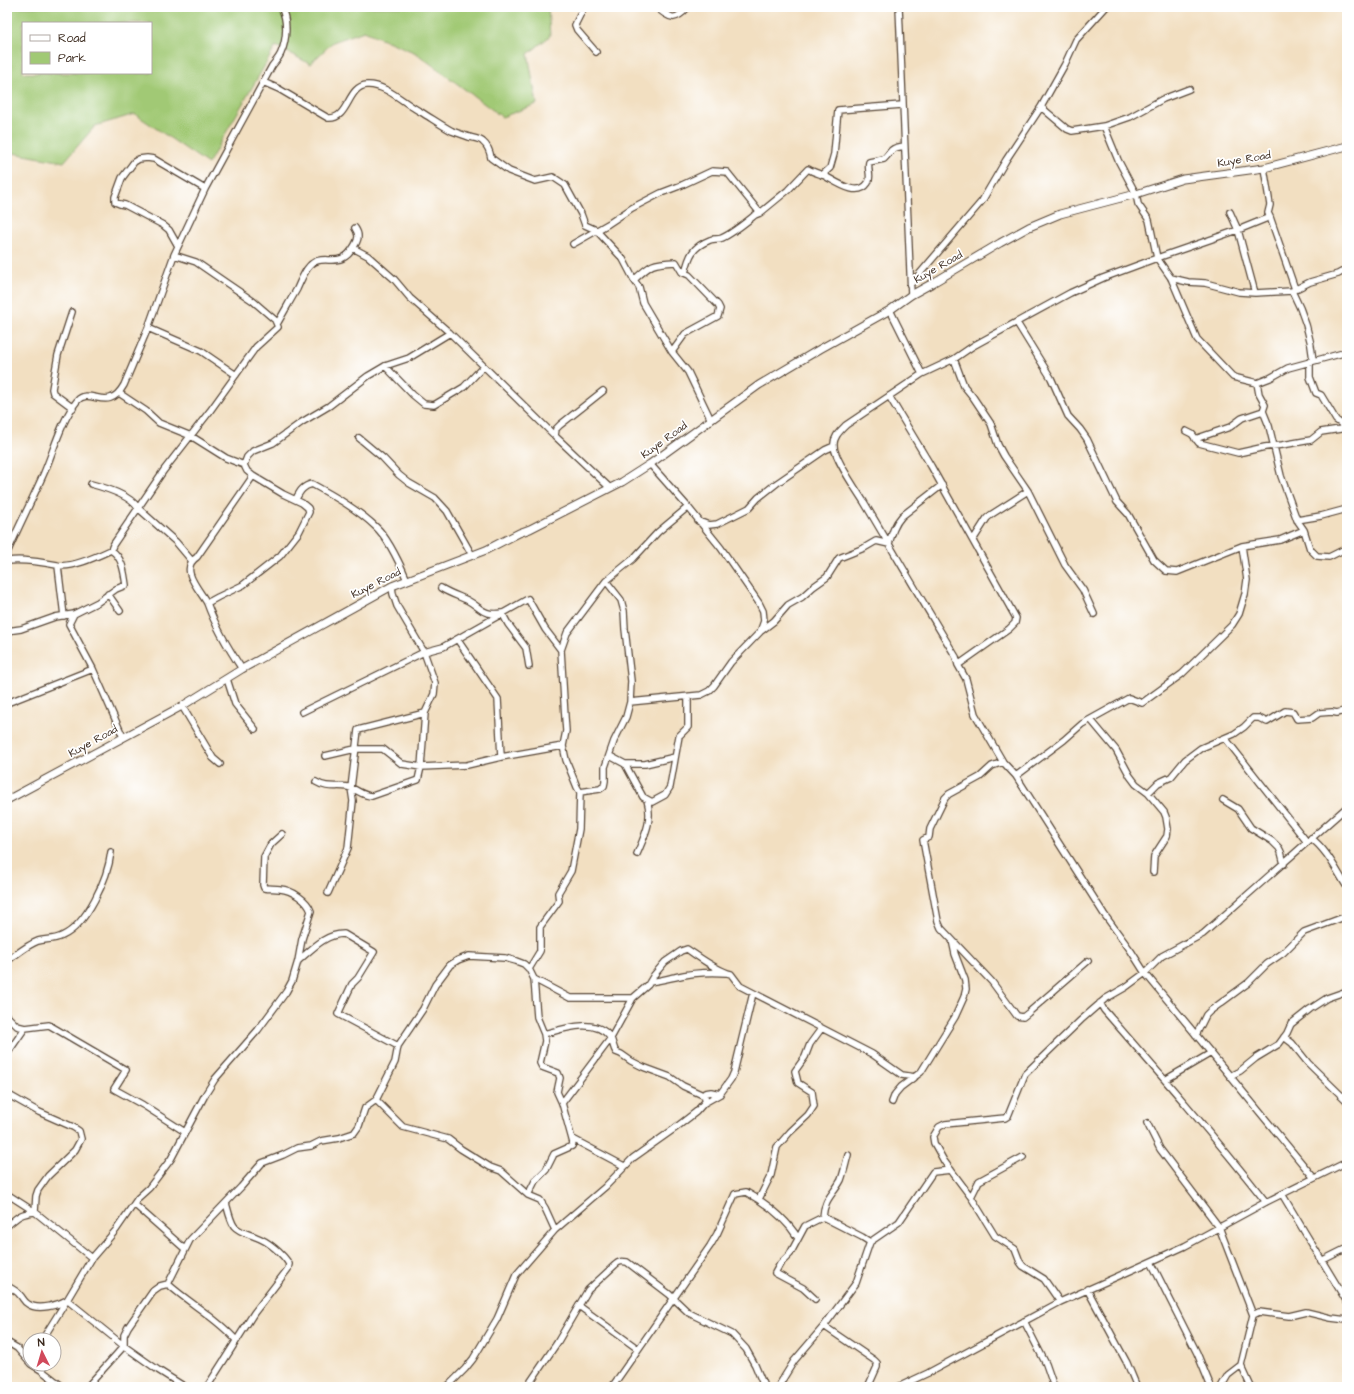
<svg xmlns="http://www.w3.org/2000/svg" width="1354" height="1394" font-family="'Architects Daughter',sans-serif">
	<rect width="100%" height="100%" fill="#fff"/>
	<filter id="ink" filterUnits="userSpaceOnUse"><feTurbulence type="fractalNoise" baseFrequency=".025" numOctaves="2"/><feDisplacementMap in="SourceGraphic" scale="8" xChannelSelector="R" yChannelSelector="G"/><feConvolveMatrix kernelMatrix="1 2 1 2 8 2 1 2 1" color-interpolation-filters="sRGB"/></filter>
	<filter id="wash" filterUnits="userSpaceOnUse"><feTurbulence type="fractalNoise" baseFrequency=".012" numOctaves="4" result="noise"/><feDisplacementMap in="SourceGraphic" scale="16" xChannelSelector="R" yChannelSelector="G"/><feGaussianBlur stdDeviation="0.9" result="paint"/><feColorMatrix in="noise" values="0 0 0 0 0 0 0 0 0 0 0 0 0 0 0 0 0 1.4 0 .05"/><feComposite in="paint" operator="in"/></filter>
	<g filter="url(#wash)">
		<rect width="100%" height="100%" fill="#f2dfc1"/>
		<path fill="#a1c975" stroke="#6e7a4a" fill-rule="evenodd" d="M7,7H548L550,36L528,54L537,104L502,117L416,53L364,31L333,42L310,64L276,46L208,164L135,114L95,126L64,162L7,152ZM23,23H151V73H23Z"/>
	</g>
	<g filter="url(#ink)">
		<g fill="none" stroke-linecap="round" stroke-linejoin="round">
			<g stroke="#564536" stroke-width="8">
				<path id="minor" d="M584,7L575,25L577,30L596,52
					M656,7C671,19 675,22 688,7
					M899,7L911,295
					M263,82L279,89L328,118C349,120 347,86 367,85C386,84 405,104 421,112C431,118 441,125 452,131C457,133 464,135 469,137C473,138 481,139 483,142C488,146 490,152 491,158L509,171L535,181L553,177L565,185L581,214L585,225L596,230L623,259L634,280L639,287L643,303L672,352L688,372L711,420
					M1041,107L1067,129L1072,131L1104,126L1130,117L1163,99L1189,89
					M1264,168L1270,205L1268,213L1270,217L1238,230L1157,258L1103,278L1070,293L973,346L954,359L922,374L846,425C840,431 833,437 834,446C834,458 857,491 864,502C895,554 925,606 956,657L958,665L966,679L975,714L1003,762L1016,776L1104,914L1131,951L1145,973L1314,1178
					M822,175L830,168L834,154L838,110L902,105
					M1230,212L1238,230L1255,293
					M1270,217L1295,289
					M573,244L608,224L632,208L661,193L682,185L712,171L727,172L760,213
					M178,246L169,230L163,225L125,205L120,204L115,202V197L122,178L134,162L139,159L147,158L154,159L205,189
					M353,248L368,256L394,279L410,298L450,333L555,436
					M685,273C689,256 692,247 710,240C714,238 718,240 722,238C733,233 745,223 755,215L760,213L788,190L808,169C813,172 817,173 823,175C834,180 857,199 868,183C872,177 867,169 869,162L884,159C893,150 888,149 904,146
					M1171,278L1188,282L1205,283L1239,292L1255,293L1292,291L1310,282L1338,274L1347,269
					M634,280C651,264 652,263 676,262L682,272L689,275L718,305L720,309L718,316L685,334L672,352
					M910,285L982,201L1006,160L1041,107L1065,64L1076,40L1106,7
					M1292,291C1303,312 1311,337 1313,360
					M890,310L922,374
					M72,312L58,355L52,389L53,393L73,408
					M1017,323L1051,378L1068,416L1080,429L1087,439L1117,502L1128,514L1154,560L1166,571L1177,572L1242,546L1280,540L1304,530L1297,520L1281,476L1269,426L1263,411L1265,405L1259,394L1257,383L1233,377L1197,339L1171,278L1157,258L1149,220L1138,204L1136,194L1118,160L1104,126
					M277,324C284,312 290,301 297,289C300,282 303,275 307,269C322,248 339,274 355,245C359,238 359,234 355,228
					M148,328L201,351L236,375
					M954,359L964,386L973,397L991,424L998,445L1004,456L1028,491L1065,565L1083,590L1094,614
					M1310,361V377L1316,393L1321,395L1336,420L1347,428
					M385,366L413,395L424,404L434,405L464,387L483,367
					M1257,383L1270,378L1288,368L1347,352
					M603,391L560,425L556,429L555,436L610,488
					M119,393L146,411L159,423L191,436L226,458L244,465L247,471L253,476L283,494L302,503L308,508L309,512L299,532L280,556L243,585L218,597L207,603C216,628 228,648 242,669
					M889,396L931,466L1016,618L1015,623L1009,629L958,665
					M1186,431L1192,434L1199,443L1238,453L1265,447L1282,445L1311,440L1321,432L1347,428
					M359,438L383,458L399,475L409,483L435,498L447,511L472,555
					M1195,439L1230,427L1242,418L1263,411
					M244,465L247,457L253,451L273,443L302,422L329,406L368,376L385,366L409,358L450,333
					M91,484C106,488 130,495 138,508L176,542L192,561
					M296,499C300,491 303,486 312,484C334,496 357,509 376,527C388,538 400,564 407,580
					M1297,520L1321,516L1347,509
					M698,521L709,525L717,524L749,508L758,498L777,483L825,450L834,446
					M1304,530L1310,549L1317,556L1329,557L1347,548
					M973,540L987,518L992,514L1028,491
					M7,553C19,526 32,500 44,473C54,450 61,421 77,401C90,386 108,414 124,385L148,328L174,255L205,189L272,66C275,62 279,58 281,53C287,39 288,20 281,7
					M7,561C24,559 41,562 57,565C71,569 98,556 111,550L113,545L164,470L210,411L256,347L278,327L275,320L253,301L228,284L196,262L174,255
					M58,566L64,616
					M441,588C449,593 458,596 467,600C482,608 482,616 502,613L508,624L526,648L529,666
					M108,594L120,611
					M207,603C200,590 178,569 197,557L253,476
					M74,614L69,624L93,669L123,737
					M7,631L21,629L55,617L74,614L98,602L116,589L126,585C124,572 123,558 111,550
					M761,631L774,621L788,605L802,597L813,587L827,577L839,558L864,548L876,541L889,544C892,533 894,525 902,516L942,485
					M457,639L498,699L501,757
					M227,679L235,704L255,729
					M630,702L701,695L709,691L714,686L731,662L760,632L764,621L763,611L759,603L721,548L688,507L650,464
					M7,703L93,669
					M182,706L213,758L220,764
					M302,712L424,652L443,647L528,599L545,629L561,650
					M1091,720L1116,750L1130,776L1136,784L1148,793L1164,812L1166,817L1168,829L1167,836L1154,856L1153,872
					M1225,738L1307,842
					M325,756L355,749H383L402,764L421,767L467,765L501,757L563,746
					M610,756L625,764L643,797L652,802L665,795L670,787L679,736L688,727V697
					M1003,762L992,766L980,777L949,794L945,798L930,829L929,837L923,840L938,921L941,928L992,982L1017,1016L1023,1017L1028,1013L1088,961
					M625,764H645L675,757
					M1016,776L1064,740L1082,724L1129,698L1142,703L1182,674L1232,625L1239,614L1245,594L1247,580L1242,546
					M316,782C327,789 337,785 348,787C357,789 362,796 372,796L418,780L421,767L425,713L434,694L435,683L424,652L397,606L393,594L392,586
					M580,792L600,789L604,786L605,781V767L614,741L626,717L630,702L631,681L625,629L624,611L621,600L606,581
					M1148,793L1158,783L1171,777L1185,760L1201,748L1234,734L1244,727L1253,718H1259L1267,722L1285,711L1293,712L1297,719L1312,718L1319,713L1332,712L1337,713L1347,710
					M1223,800L1238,809L1251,828L1272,841L1279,848L1281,852L1284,864
					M1311,838C1327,850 1336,870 1347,887
					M637,854C645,835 653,820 647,800
					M328,893L348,848L353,801L351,788L358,730L425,713
					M7,961C17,954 27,945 38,941C46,939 54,940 62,936C87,925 108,878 111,852
					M298,961C312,949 325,934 344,934L374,952L358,978L352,984L338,1014L398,1046
					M529,969L540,951V927L559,901L558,893L571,871L579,829L580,792L577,787L566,760L563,746L566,731L565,717L561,650L567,633L606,581L633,559L658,532L688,507
					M534,979L570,998H633
					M650,982C659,981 666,979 675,977C691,973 710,972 726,973
					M1100,1003L1104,1010C1159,1073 1214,1136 1266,1202
					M7,1016L17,1026L25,1028L49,1025L126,1070L114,1089L143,1105L185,1132
					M544,1034C563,1029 595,1017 610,1037C613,1041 613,1048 616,1052L621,1054L631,1061L643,1067L670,1077L683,1086L705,1096
					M1196,1035L1206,1015L1210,1011L1248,983L1267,964L1283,953L1304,932L1347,916
					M1284,1037L1292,1043L1308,1063L1347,1101
					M7,1054L25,1028
					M1230,1076L1240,1071L1256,1058L1279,1044L1287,1033L1291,1024L1310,1009L1327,998L1347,991
					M1165,1080L1211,1053
					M7,1094L39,1112L73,1127L79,1131L81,1139L75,1150L48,1176L38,1190L36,1196L35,1212C21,1213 17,1217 7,1226
					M705,1099V1093L711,1092L720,1094
					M376,1100L395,1062L398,1046L423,1009L435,985L450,965L458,960L469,956L505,958L516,961L524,964L529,969L534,979L537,1017L544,1034L545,1041L540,1063L542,1067L558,1073L560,1078L557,1092L562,1103L573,1143L572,1146L554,1154L546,1170L535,1181L528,1195
					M892,1102L895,1094L901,1087L921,1072L955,1017L964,997L966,989L965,980L955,954L952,940
					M562,1103L611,1038L633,998L648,985L654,975L665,962L681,951L687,949C699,957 717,971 731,974L740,986L872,1054L902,1075L915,1077
					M1147,1123L1160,1149L1219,1227L1253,1315L1241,1365L1228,1375L1221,1387
					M573,1139L624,1166
					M7,1194L35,1212L92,1258
					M1282,1194L1304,1231L1347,1302
					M971,1197L979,1181L1023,1157
					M759,1199L771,1175L777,1147L790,1132L808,1115L814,1106L812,1092L798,1083L795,1071L805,1057L810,1044L821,1029
					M134,1204L185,1249
					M823,1217C824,1199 833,1195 841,1180C844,1172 846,1162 848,1155
					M823,1217L862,1237L870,1242
					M1321,1261L1347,1248
					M1151,1262L1197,1353L1211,1387
					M7,1286C11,1288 17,1291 20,1295C23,1298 24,1302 28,1304C38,1311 58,1305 67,1300L124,1346L158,1370L185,1387
					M1087,1289L1127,1363L1137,1387
					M815,1299L803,1288L775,1273L780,1264L790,1254L805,1226L823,1217
					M1060,1302L1044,1279L1023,1266L1020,1262L1015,1249L995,1236L971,1197L944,1161L934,1143L933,1137L939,1127L945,1124L1005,1118L1008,1116L1025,1074L1081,1020L1105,999L1126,987L1145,973L1162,956L1203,934L1347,807
					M579,1306L638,1349
					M1253,1315L1259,1312L1289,1316L1306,1312L1331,1318L1347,1320
					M1024,1321L1046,1364L1054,1387
					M824,1326L874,1360L877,1363V1367L868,1387
					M42,1340L67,1300L92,1258L116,1230L138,1198L149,1188L171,1159L205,1095L215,1079L258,1030L286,992L292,981L298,961L302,939L311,911C307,900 292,890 280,889C275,888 270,889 264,888L263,885L264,857L271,844L282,834
					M236,1340C216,1317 190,1304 168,1284L190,1240L241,1187L262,1163L283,1155L297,1148L311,1146L321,1141L339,1138L354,1133L359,1126L365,1108L376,1100L403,1127L448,1139L461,1149L490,1167L501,1171L528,1195L540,1200L545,1208L555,1230
					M7,1342L17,1348L30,1363
					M31,1364L41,1370L63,1387
					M1241,1365L1251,1387
					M87,1387L124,1346V1335L128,1327L153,1291L160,1286L168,1284
					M207,1387L254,1313L288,1269L289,1264C283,1254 268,1241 256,1237C249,1234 239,1232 234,1226C230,1220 228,1210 226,1203
					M447,1387L465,1369L473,1359L497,1319L516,1275L555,1230L605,1187L633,1158L674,1129L696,1112L704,1103L720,1094L731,1079L734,1072L753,993
					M527,1387L557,1343L588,1290L615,1265C619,1261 622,1261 627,1262L669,1294L689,1313L732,1334L746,1349L755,1365L763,1384V1387
					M612,1387L710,1246L717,1234L735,1194L746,1192C766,1203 786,1219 798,1238
					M778,1387L794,1361L824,1326L856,1283L870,1242L899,1222L933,1172L951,1170
					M898,1387L928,1373L1060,1302L1141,1266L1185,1246L1266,1202L1347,1162"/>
			</g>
			<g stroke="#564536" stroke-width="9">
				<path id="tertiary" d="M7,800L182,706L242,669L392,586L486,550L519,533L530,529L622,482L650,464L759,385L820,349L890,310L911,295L931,284L1000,243L1029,227L1060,214L1136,194L1183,179L1264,168L1347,146"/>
			</g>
			<use href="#minor" stroke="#fff" stroke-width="5.5"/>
			<use href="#tertiary" stroke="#fff" stroke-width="7"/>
		</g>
	</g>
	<g text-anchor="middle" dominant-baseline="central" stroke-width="3.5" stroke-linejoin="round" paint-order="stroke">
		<g font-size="11" fill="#3b2a1e" stroke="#fff">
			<text transform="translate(1244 159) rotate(-9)">Kuye Road</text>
			<text transform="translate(938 267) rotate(-30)">Kuye Road</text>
			<text transform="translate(664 440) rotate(-36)">Kuye Road</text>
			<text transform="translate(376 583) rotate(-27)">Kuye Road</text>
			<text transform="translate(93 741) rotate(-29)">Kuye Road</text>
		</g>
	</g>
	<rect width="1354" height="1394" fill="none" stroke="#fff" stroke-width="24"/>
	<rect x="22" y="22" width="130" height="52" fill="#ffffff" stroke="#b1aaa5"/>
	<rect x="30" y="35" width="20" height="6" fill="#ffffff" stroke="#b1aaa5"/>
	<text x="58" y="42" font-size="12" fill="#3b2a1e">Road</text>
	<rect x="30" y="52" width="20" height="12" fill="#a1c975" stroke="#b1aaa5"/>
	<text x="58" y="62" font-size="12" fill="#3b2a1e">Park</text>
	<g transform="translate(42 1352) rotate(355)"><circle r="19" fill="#ffffff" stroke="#b1aaa5"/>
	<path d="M0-3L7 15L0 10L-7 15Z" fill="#d1495b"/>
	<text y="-6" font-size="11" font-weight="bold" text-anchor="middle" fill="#3b2a1e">N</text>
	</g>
</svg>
